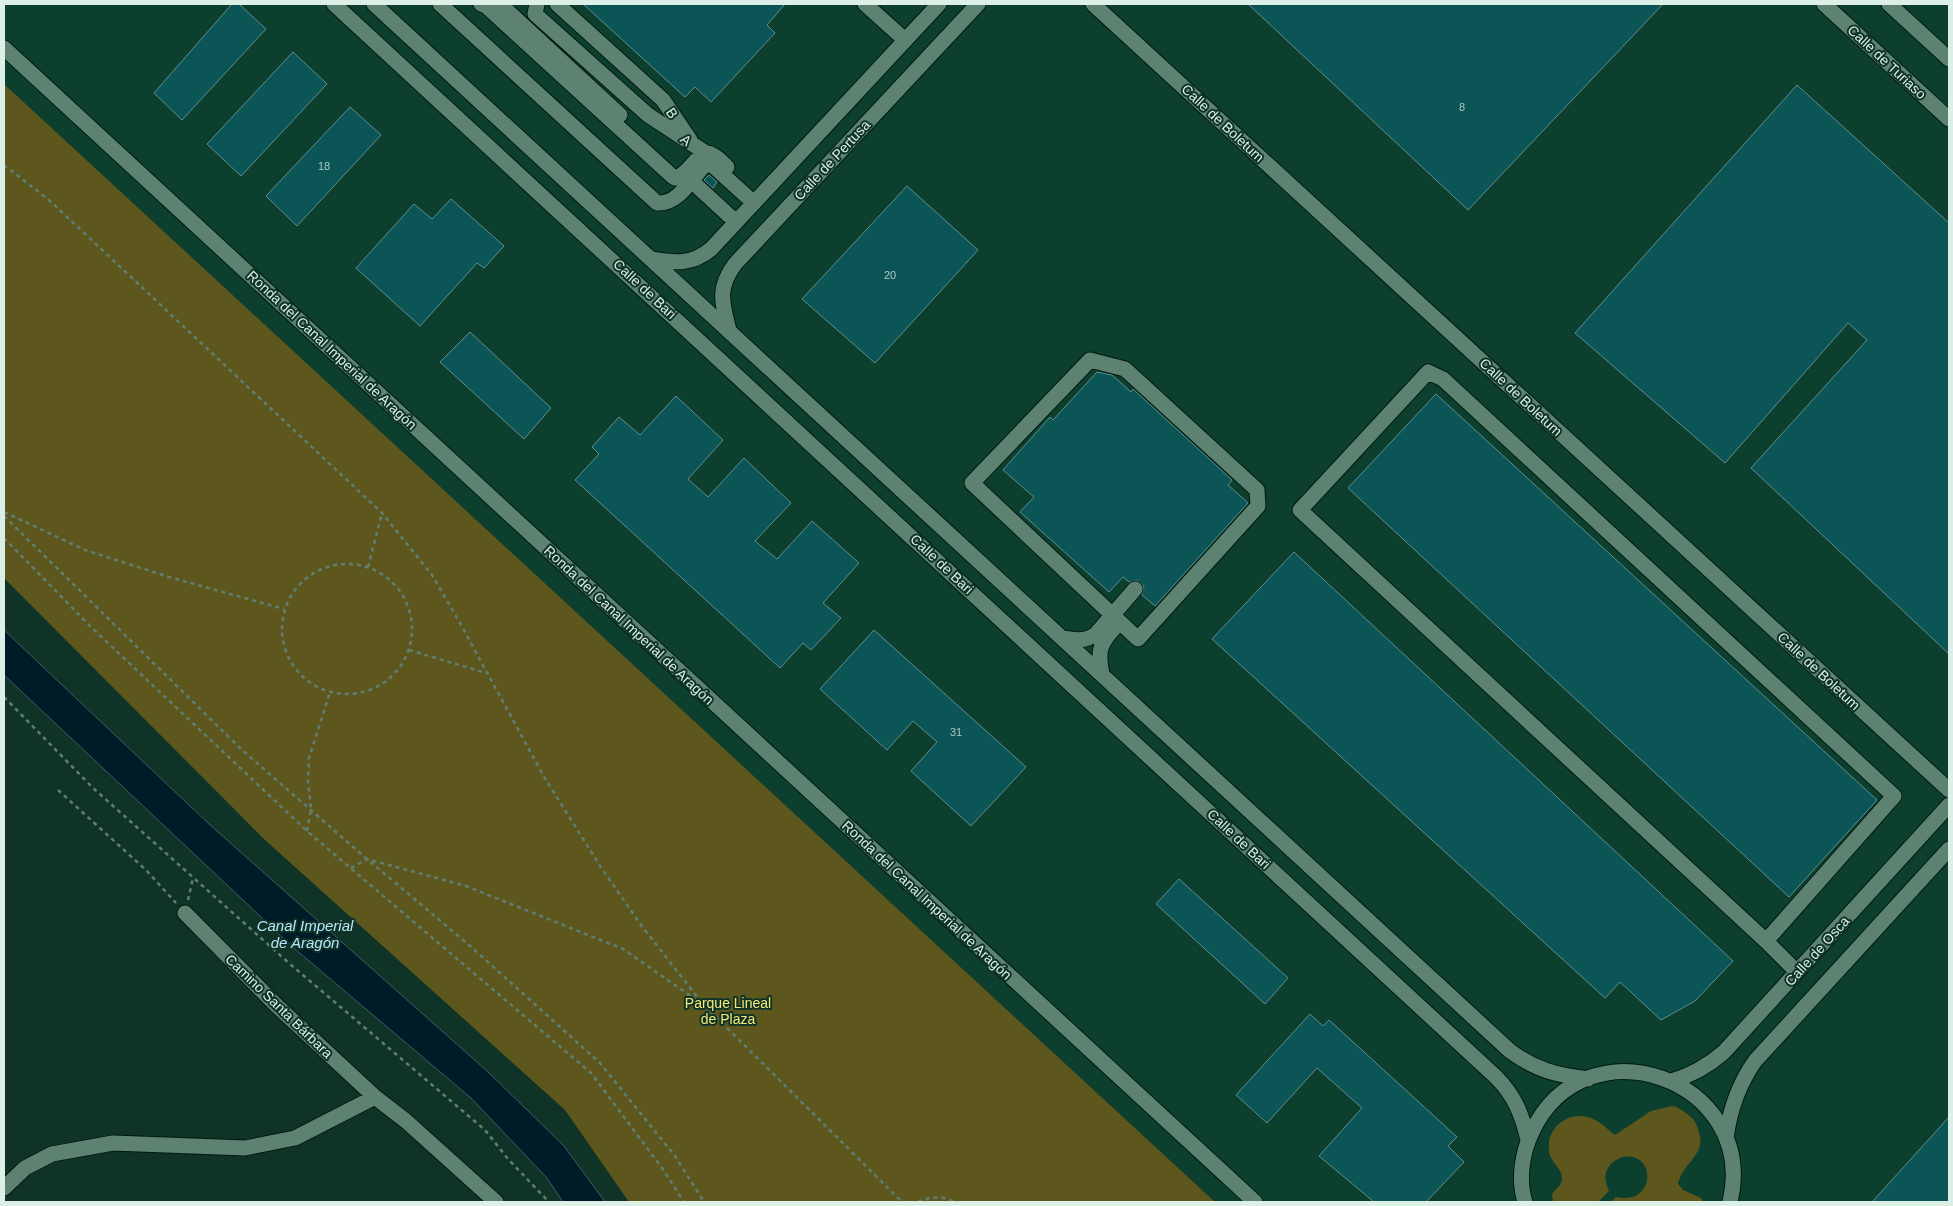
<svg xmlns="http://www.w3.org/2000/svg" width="1953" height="1206" font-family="Arial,sans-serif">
	<rect width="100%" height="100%" fill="#0f3427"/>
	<path fill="#0d3f2f" d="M4,4H1949V1202H1215L4,84Z"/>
	<path fill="#5d571e" d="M4,84L1215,1202H629L565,1110L265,840L4,578Z
		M1672,1106C1679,1107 1686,1113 1692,1118C1697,1123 1698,1129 1700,1136C1704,1155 1681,1166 1678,1184L1683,1190L1701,1198L1703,1202H1611L1616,1197C1656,1206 1657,1151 1623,1157C1619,1158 1613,1161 1610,1165C1603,1173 1605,1182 1609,1191L1598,1202H1553L1552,1194C1556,1188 1562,1186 1562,1178C1562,1168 1550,1162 1549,1151C1546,1126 1571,1109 1593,1119C1601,1122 1608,1130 1615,1135L1651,1111Z"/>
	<path fill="#001b28" stroke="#425b61" d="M4,630L209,824L487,1071L564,1146L605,1202H563L547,1178L471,1098L295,949L4,675Z"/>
	<path fill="#0c5557" stroke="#618e8f" d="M232,4H239L266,29L182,120L154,93Z
		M583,4H785L767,25L775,33L711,102L695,87L685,97Z
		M1248,4H1663L1468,210Z
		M293,52L327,84L241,176L207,144Z
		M1797,85L1949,223V654L1751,468L1867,340L1848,323L1725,463L1575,333Z
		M350,107L381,135L297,226L266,196Z
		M709,175L717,182L713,188L704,180Z
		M907,186L978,250L875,363L802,299Z
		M451,199L504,246L484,268L477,263L420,326L356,268L414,204L432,219Z
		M470,332L551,408L524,439L440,362Z
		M1097,372L1112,375L1131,392L1133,389L1232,480L1228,485L1248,503L1155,606L1142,595L1144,586L1137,580L1129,582L1123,577L1109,592L1020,512L1034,497L1003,470L1050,417L1053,420Z
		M1436,394L1877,800L1789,897L1348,488Z
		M676,396L723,440L688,479L708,497L744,458L791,503L755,541L777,559L812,521L859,563L823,603L841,618L811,650L803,643L780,668L575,480L599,454L592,447L619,417L640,435Z
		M1294,552L1733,961L1695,1001L1661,1020L1620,982L1605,998L1212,639Z
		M874,630L1026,767L971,826L911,771L937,742L913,721L887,750L820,689Z
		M1179,879L1288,978L1265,1004L1156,904Z
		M1310,1014L1323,1026L1329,1020L1457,1137L1448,1146L1464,1162L1426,1202H1374L1319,1156L1362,1108L1317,1068L1267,1123L1236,1095Z
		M1949,1117V1202H1872Z"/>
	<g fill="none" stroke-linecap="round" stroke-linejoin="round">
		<g stroke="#011a11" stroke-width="17">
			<path id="minor" d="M334,4L1496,1077C1515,1096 1522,1115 1528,1140
				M374,4L1510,1051C1536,1070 1556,1075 1588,1079
				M440,4L657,203C678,205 691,179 704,166L711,164L754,203
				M481,4L486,6L672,176L675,178C688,176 699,149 711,154C717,156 723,163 727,167
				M500,4L620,115
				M537,4L535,14L648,115L706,153
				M557,4L663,100L690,140
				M865,4L905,40
				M1093,4L1949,790
				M1824,4L1949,119
				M1889,4L1949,59
				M4,48L1255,1202
				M685,175L736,222
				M651,259C675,263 692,265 711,249L939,4
				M729,330C722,303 717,288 735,264L978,4
				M1090,360L1125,369L1257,490L1258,506L1138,639L972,483Z
				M1062,638C1075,640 1085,642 1096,634L1135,589
				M1102,674C1097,651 1100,643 1116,626
				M185,913L277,1006L375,1097
				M1766,941L1894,796L1443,379L1428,372L1300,510L1766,941L1797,972
				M1672,1081C1692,1075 1708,1066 1724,1052L1949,805
				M1726,1138C1730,1109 1738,1085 1755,1061L1949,849
				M4,1188L25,1168L52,1154L113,1143L245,1148L295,1138L375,1097L406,1121L496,1202
				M1525,1202C1518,1180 1522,1153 1532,1132C1585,1018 1759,1079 1730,1202"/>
		</g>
		<path stroke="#607f73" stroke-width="2.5" stroke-dasharray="4 4" stroke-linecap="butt" d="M4,165L49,200L382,513L432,575L460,623L543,775L600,866L641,925L702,1003L902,1202
			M4,512L85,550L169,577L284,609
			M4,516L242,750L367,859L469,945L600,1063L675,1156L704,1202
			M4,538L91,627L307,831L591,1073L662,1168L684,1202
			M282 629a65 65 0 1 1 130 0a65 65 0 1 1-130 0Z
			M368,567L382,513
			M409,650L486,673
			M4,697L93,788L290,964L485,1130L508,1159L549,1202
			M58,790L146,870L176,903
			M307,831L311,809L308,781L309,758L330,692
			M351,868L367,859L466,886L623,949L698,1001
			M188,900L193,878
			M918,1202C930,1197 942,1195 954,1202"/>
		<use href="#minor" stroke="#5d8272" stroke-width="15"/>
	</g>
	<g text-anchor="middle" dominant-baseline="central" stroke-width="4" stroke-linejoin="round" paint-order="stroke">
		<g font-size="11" fill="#a8c9c3">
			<text x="1462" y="107">8</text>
			<text x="324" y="166">18</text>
			<text x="890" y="275">20</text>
			<text x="956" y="732">31</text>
		</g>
		<g font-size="14" fill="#dcf0e7" stroke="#0f3427">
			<text transform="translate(1887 62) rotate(43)">Calle de Turiaso</text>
			<text transform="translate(672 113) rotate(56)">B</text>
			<text transform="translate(1223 123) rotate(43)">Calle de Boletum</text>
			<text transform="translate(686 140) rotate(40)">A</text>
			<text transform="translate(832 160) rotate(-47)">Calle de Pertusa</text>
			<text transform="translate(645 289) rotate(43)">Calle de Bari</text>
			<text transform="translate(332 350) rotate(43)">Ronda del Canal Imperial de Aragón</text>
			<text transform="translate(1521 397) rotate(43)">Calle de Boletum</text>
			<text transform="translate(942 564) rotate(43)">Calle de Bari</text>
			<text transform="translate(629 625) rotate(43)">Ronda del Canal Imperial de Aragón</text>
			<text transform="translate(1819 671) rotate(43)">Calle de Boletum</text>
			<text transform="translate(1239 839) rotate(43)">Calle de Bari</text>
			<text transform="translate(927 900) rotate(43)">Ronda del Canal Imperial de Aragón</text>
			<text transform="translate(1817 951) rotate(-48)">Calle de Osca</text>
			<text transform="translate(279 1006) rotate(44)">Camino Santa Bárbara</text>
		</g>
		<g font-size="14" fill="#f6e872" stroke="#0f3427">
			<text x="728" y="1003">Parque Lineal<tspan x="728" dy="16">de Plaza</tspan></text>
		</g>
		<g font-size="15" font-style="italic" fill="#b8e5fb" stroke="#0f3427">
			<text x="305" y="925">Canal Imperial<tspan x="305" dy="17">de Aragón</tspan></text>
		</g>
	</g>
	<rect width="1953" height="1206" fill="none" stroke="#dcf0e7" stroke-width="10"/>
</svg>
